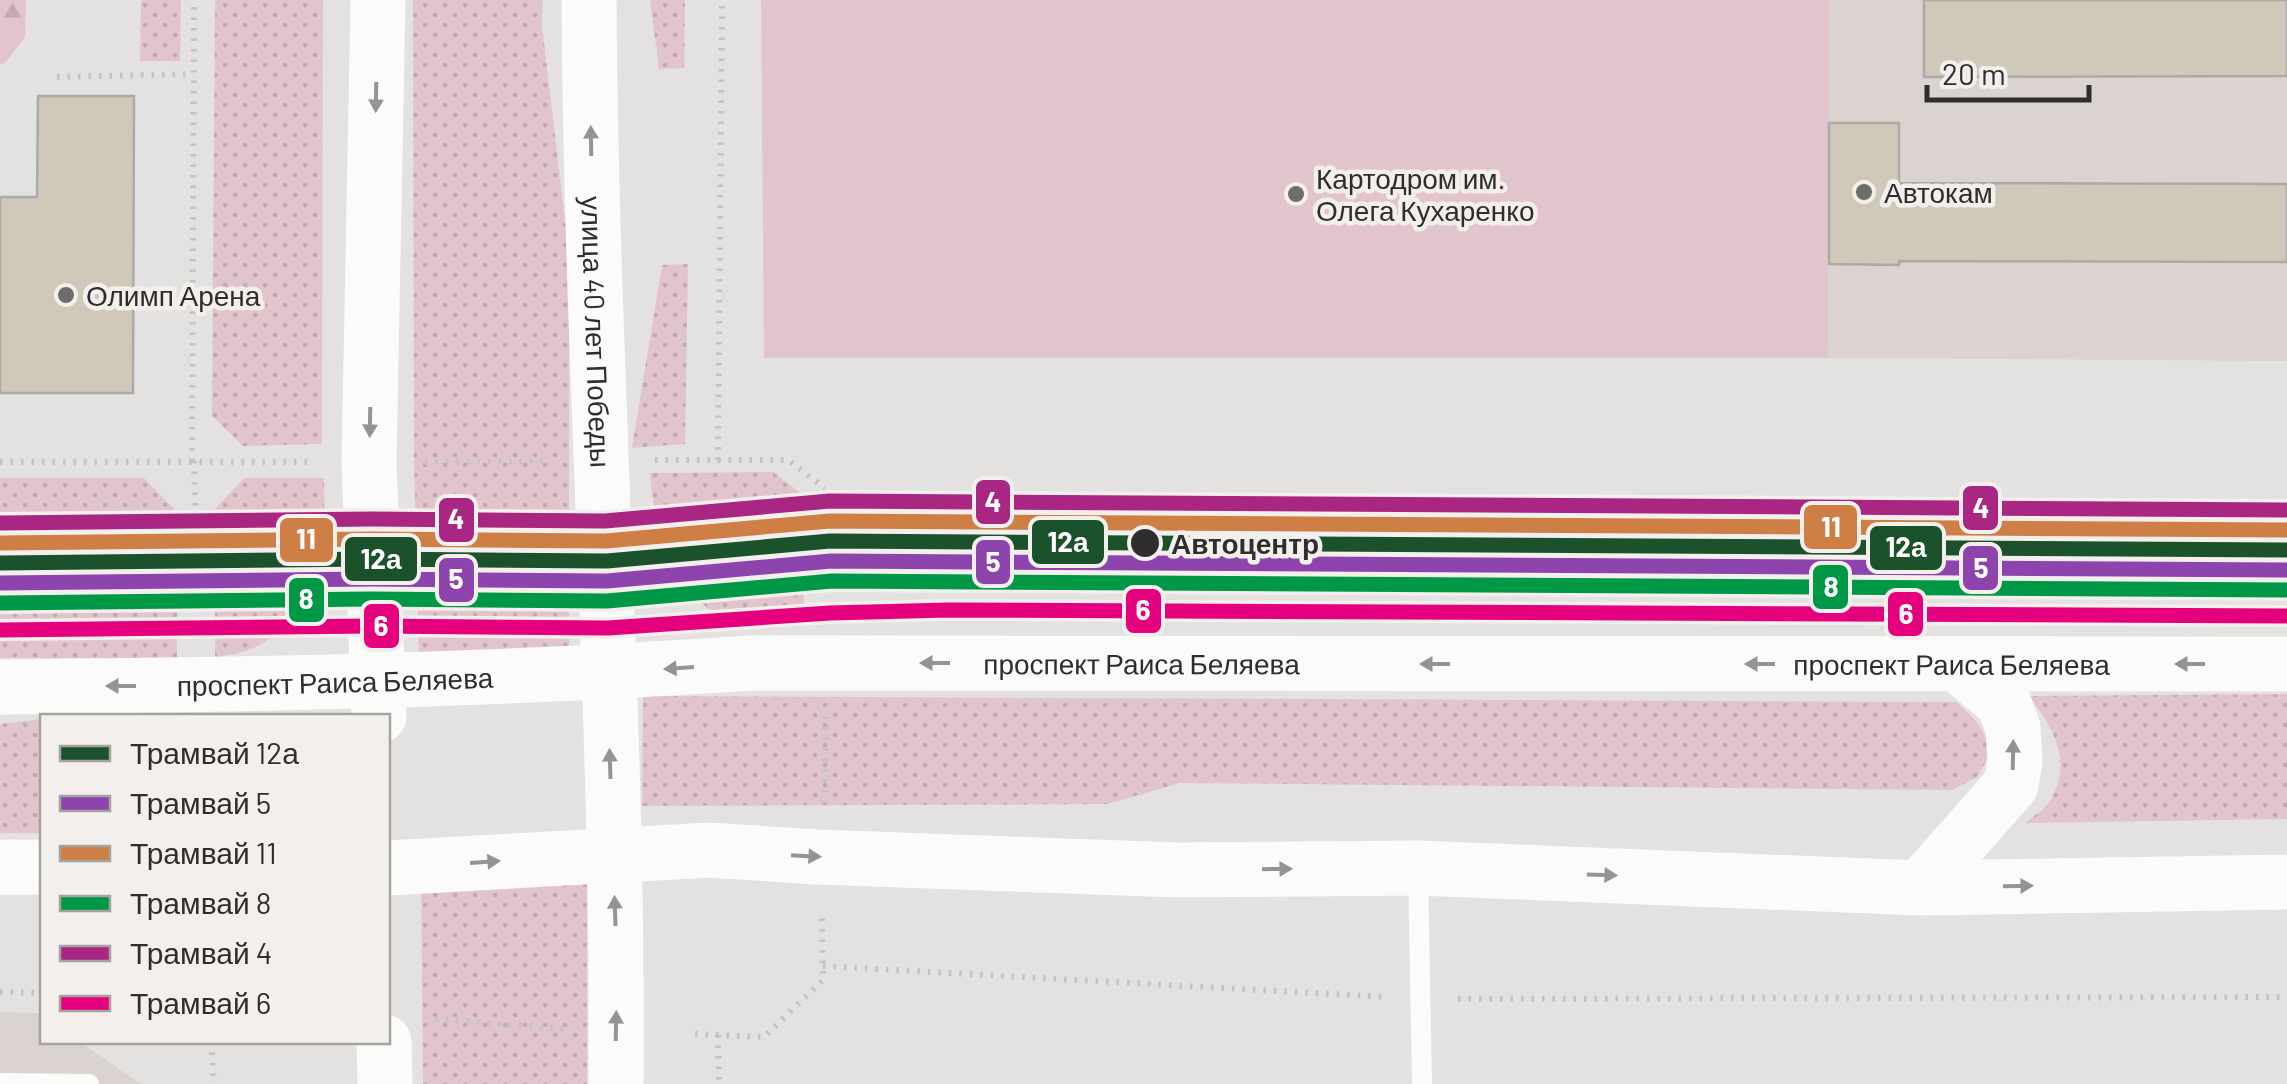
<svg xmlns="http://www.w3.org/2000/svg" width="2287" height="1084" font-family="Barlow,sans-serif">
	<defs>
		<pattern id="grass-dots" width="8" height="8" patternUnits="userSpaceOnUse" patternTransform="scale(2.5)"><rect width="8" height="8" fill="#e2c5cc"/><path d="M2 2h.1M6 6h.1" fill="none" stroke="#c2aab0" stroke-width="1.8" stroke-linecap="round"/></pattern>
		<pattern id="forest-firs" width="22" height="20" patternUnits="userSpaceOnUse" patternTransform="scale(2.5)"><rect width="22" height="20" fill="#e2c5cc"/><path d="M5 1l3.5 6h-7zM16 11l3.5 6h-7z" fill="#c2aab0"/></pattern>
	</defs>
	<rect width="100%" height="100%" fill="#e4e2e0"/>
	<path fill="#dad3cf" d="M1830,0H2287V361L1828,358Z
		M0,1012L38,1013L42,1016V1042H80L141,1084H0Z"/>
	<path fill="url(#grass-dots)" d="M141,0H181L180,61H140Z
		M215,0H323L322,444L243,446L212,416Z
		M413,0H543L542,25L569,254V652L419,656L414,462Z
		M650,0H685L684,68L659,69Z
		M688,264L685,444L632,448L662,265Z
		M773,472L806,497L803,626C786,626 765,630 748,626C680,614 653,532 650,473Z
		M0,478H144L177,512V658H0Z
		M244,478H324C324,530 330,579 291,619C280,631 268,642 253,648C242,653 227,655 215,658V509Z
		M2287,694V819L2026,823C2033,816 2046,809 2050,801C2074,760 2052,727 2029,696Z
		M643,696L1956,702C1975,718 1987,730 1990,755L1977,777L1952,790L1180,783L1108,804L642,806Z
		M42,719V833H0V724Z
		M587,872V1084H423L421,873Z"/>
	<path fill="url(#forest-firs)" d="M0,0H26L25,37L5,63L0,64Z"/>
	<path fill="#e2c5cc" d="M761,0H1830L1828,358H764Z"/>
	<path fill="#d0c9ba" stroke="#abaaa9" stroke-width="2.5" d="M1924,0H2287V76L1924,77Z
		M38,96H134L133,393H0V197H37Z
		M1829,123H1899V183L2287,184V262L1899,261V265L1829,264Z"/>
	<g fill="none" stroke-linecap="round" stroke-linejoin="round">
		<path stroke="#c3c3c2" stroke-width="6" stroke-dasharray="2.5 8" stroke-linecap="butt" d="M57,77L194,74
			M655,460H788L825,488
			M718,460L722,0
			M192,461L194,0
			M194,461L199,632
			M0,462H314
			M425,462L547,461
			M1079,518L2287,525
			M824,803L826,716
			M823,966L1386,997
			M0,992L42,993
			M1458,999L2287,997
			M435,1019L563,1029
			M695,1034L764,1037L823,980L822,918
			M718,1035L719,1084
			M211,1042L214,1084"/>
		<path stroke="#fbfbfa" stroke-width="20" d="M1418,871L1422,1084
			M0,1083L89,1084"/>
		<g stroke="#fbfbfa" stroke-width="55">
			<path d="M378,0L369,463L379,716"/>
			<path id="s1" d="M589,0C591,362 619,722 616,1084"/>
			<path id="s2" d="M0,687C250,685 501,680 751,663L2287,664"/>
			<path d="M0,867H42"/>
			<path d="M388,868L709,850L817,857L1179,870L1418,868L1920,888L2287,882"/>
			<path d="M1920,888L2011,785L2015,761L2013,728L2004,703L1957,664"/>
			<path d="M384,1042L385,1084"/>
		</g>
		<g stroke="#f3efec" stroke-width="22">
			<path id="tram-1" d="M0,563L371,559L607,561L830,541L2287,550"/>
		</g>
		<g stroke="#f3efec" stroke-width="22">
			<path id="tram-2" d="M0,583L371,579L607,581L831,561L2287,570"/>
		</g>
		<g stroke="#f3efec" stroke-width="22">
			<path id="tram-3" d="M0,543L371,539L606,541L830,521L2287,530"/>
		</g>
		<g stroke="#f3efec" stroke-width="22">
			<path id="tram-4" d="M0,603L371,599L607,601L832,581L2287,590"/>
		</g>
		<g stroke="#f3efec" stroke-width="22">
			<path id="tram-5" d="M0,523L371,519L605,521L830,501L2287,510"/>
		</g>
		<g stroke="#f3efec" stroke-width="22">
			<path id="tram-6" d="M0,630L372,626L608,628L830,613L949,610L2287,616"/>
		</g>
		<use href="#tram-1" stroke="#1b522b" stroke-width="15"/>
		<use href="#tram-2" stroke="#8e44ad" stroke-width="15"/>
		<use href="#tram-3" stroke="#ce7f46" stroke-width="15"/>
		<use href="#tram-4" stroke="#009746" stroke-width="15"/>
		<use href="#tram-5" stroke="#a92683" stroke-width="15"/>
		<use href="#tram-6" stroke="#e5007d" stroke-width="15"/>
	</g>
	<defs><path id="oneway-solid" d="M-6-.8H1V-3.2L6.5 0L1 3.2V.8H-6Z" transform="scale(2.5)"/></defs>
	<g fill="#959494">
		<use href="#oneway-solid" transform="translate(376 97) rotate(91)"/>
		<use href="#oneway-solid" transform="translate(591 141) rotate(-91)"/>
		<use href="#oneway-solid" transform="translate(370 422) rotate(91)"/>
		<use href="#oneway-solid" transform="translate(935 663) rotate(-180)"/>
		<use href="#oneway-solid" transform="translate(1435 664) rotate(-180)"/>
		<use href="#oneway-solid" transform="translate(1760 664) rotate(-180)"/>
		<use href="#oneway-solid" transform="translate(2190 664) rotate(180)"/>
		<use href="#oneway-solid" transform="translate(679 668) rotate(176)"/>
		<use href="#oneway-solid" transform="translate(121 686) rotate(180)"/>
		<use href="#oneway-solid" transform="translate(2013 755) rotate(-89)"/>
		<use href="#oneway-solid" transform="translate(610 764) rotate(-92)"/>
		<use href="#oneway-solid" transform="translate(806 856) rotate(3)"/>
		<use href="#oneway-solid" transform="translate(485 862) rotate(-4)"/>
		<use href="#oneway-solid" transform="translate(1277 869) rotate(-1)"/>
		<use href="#oneway-solid" transform="translate(1602 875) rotate(2)"/>
		<use href="#oneway-solid" transform="translate(2018 886) rotate(-1)"/>
		<use href="#oneway-solid" transform="translate(615 911) rotate(-92)"/>
		<use href="#oneway-solid" transform="translate(616 1026) rotate(-89)"/>
	</g>
	<g fill="#6e6d6c" stroke="#f3efec" stroke-width="4">
		<circle cx="1864" cy="192" r="10"/>
		<circle cx="1296" cy="194" r="10"/>
		<circle cx="66" cy="295" r="10"/>
	</g>
	<circle fill="#2f2e2d" stroke="#f3efec" stroke-width="4" cx="1145" cy="543" r="16"/>
	<g text-anchor="middle" dominant-baseline="central" stroke-width="9" stroke-linejoin="round" paint-order="stroke">
		<g font-size="28" fill="#2f2e2d" stroke="#f3efec" text-anchor="start">
			<text x="1316" y="178">Картодром им.<tspan x="1316" dy="32">Олега Кухаренко</tspan></text>
			<text x="1884" y="192">Автокам</text>
			<text x="86" y="295">Олимп Арена</text>
		</g>
		<g font-size="28" fill="#2f2e2d" stroke="#f3efec">
			<text stroke="none"><textPath href="#s1" startOffset="332">улица 40 лет Победы</textPath></text>
			<text stroke="none"><textPath href="#s2" startOffset="1142">проспект Раиса Беляева</textPath></text>
			<text stroke="none"><textPath href="#s2" startOffset="1952">проспект Раиса Беляева</textPath></text>
			<text stroke="none"><textPath href="#s2" startOffset="335">проспект Раиса Беляева</textPath></text>
		</g>
		<g font-size="28" font-weight="bold" fill="#2f2e2d" stroke="#f3efec" text-anchor="start">
			<text x="1171" y="543">Автоцентр</text>
		</g>
	</g>
	<g stroke="#f3efec" stroke-width="4">
		<rect x="974" y="478" width="38" height="48" rx="10" fill="#a92683"/>
		<rect x="1961" y="484" width="39" height="48" rx="10" fill="#a92683"/>
		<rect x="437" y="496" width="39" height="48" rx="10" fill="#a92683"/>
		<rect x="1802" y="503" width="57" height="48" rx="10" fill="#ce7f46"/>
		<rect x="278" y="516" width="57" height="48" rx="10" fill="#ce7f46"/>
		<rect x="1030" y="518" width="76" height="48" rx="10" fill="#1b522b"/>
		<rect x="1868" y="524" width="76" height="48" rx="10" fill="#1b522b"/>
		<rect x="343" y="535" width="76" height="48" rx="10" fill="#1b522b"/>
		<rect x="974" y="538" width="38" height="48" rx="10" fill="#8e44ad"/>
		<rect x="1961" y="544" width="39" height="48" rx="10" fill="#8e44ad"/>
		<rect x="437" y="556" width="39" height="48" rx="10" fill="#8e44ad"/>
		<rect x="1811" y="563" width="39" height="48" rx="10" fill="#009746"/>
		<rect x="287" y="576" width="39" height="48" rx="10" fill="#009746"/>
		<rect x="1124" y="587" width="39" height="48" rx="10" fill="#e5007d"/>
		<rect x="1886" y="590" width="39" height="48" rx="10" fill="#e5007d"/>
		<rect x="362" y="602" width="39" height="48" rx="10" fill="#e5007d"/>
	</g>
	<g font-size="28" text-anchor="middle" font-weight="bold" fill="#fff">
		<text x="993" y="512">4</text>
		<text x="1981" y="518">4</text>
		<text x="456" y="529">4</text>
		<text x="1831" y="537">11</text>
		<text x="306" y="549">11</text>
		<text x="1068" y="552">12а</text>
		<text x="1906" y="557">12а</text>
		<text x="381" y="569">12а</text>
		<text x="993" y="572">5</text>
		<text x="1981" y="578">5</text>
		<text x="456" y="589">5</text>
		<text x="1831" y="597">8</text>
		<text x="306" y="609">8</text>
		<text x="1143" y="620">6</text>
		<text x="1906" y="624">6</text>
		<text x="381" y="636">6</text>
	</g>
	<rect x="40" y="714" width="350" height="330" fill="#f3efec" stroke="#a5a2a0" stroke-width="2.5"/>
	<rect x="60" y="746" width="50" height="15" fill="#1b522b" stroke="#a5a2a0" stroke-width="2.5"/>
	<text x="130" y="764" font-size="30" fill="#2f2e2d">Трамвай 12а</text>
	<rect x="60" y="796" width="50" height="15" fill="#8e44ad" stroke="#a5a2a0" stroke-width="2.5"/>
	<text x="130" y="814" font-size="30" fill="#2f2e2d">Трамвай 5</text>
	<rect x="60" y="846" width="50" height="15" fill="#ce7f46" stroke="#a5a2a0" stroke-width="2.5"/>
	<text x="130" y="864" font-size="30" fill="#2f2e2d">Трамвай 11</text>
	<rect x="60" y="896" width="50" height="15" fill="#009746" stroke="#a5a2a0" stroke-width="2.5"/>
	<text x="130" y="914" font-size="30" fill="#2f2e2d">Трамвай 8</text>
	<rect x="60" y="946" width="50" height="15" fill="#a92683" stroke="#a5a2a0" stroke-width="2.5"/>
	<text x="130" y="964" font-size="30" fill="#2f2e2d">Трамвай 4</text>
	<rect x="60" y="996" width="50" height="15" fill="#e5007d" stroke="#a5a2a0" stroke-width="2.5"/>
	<text x="130" y="1014" font-size="30" fill="#2f2e2d">Трамвай 6</text>
	<path d="M1927 85v15h162v-15" fill="none" stroke="#2f2e2d" stroke-width="5"/>
	<text x="1942" y="85" font-size="30" fill="#2f2e2d" stroke="#f3efec" stroke-width="8" paint-order="stroke">20 m</text>
</svg>
